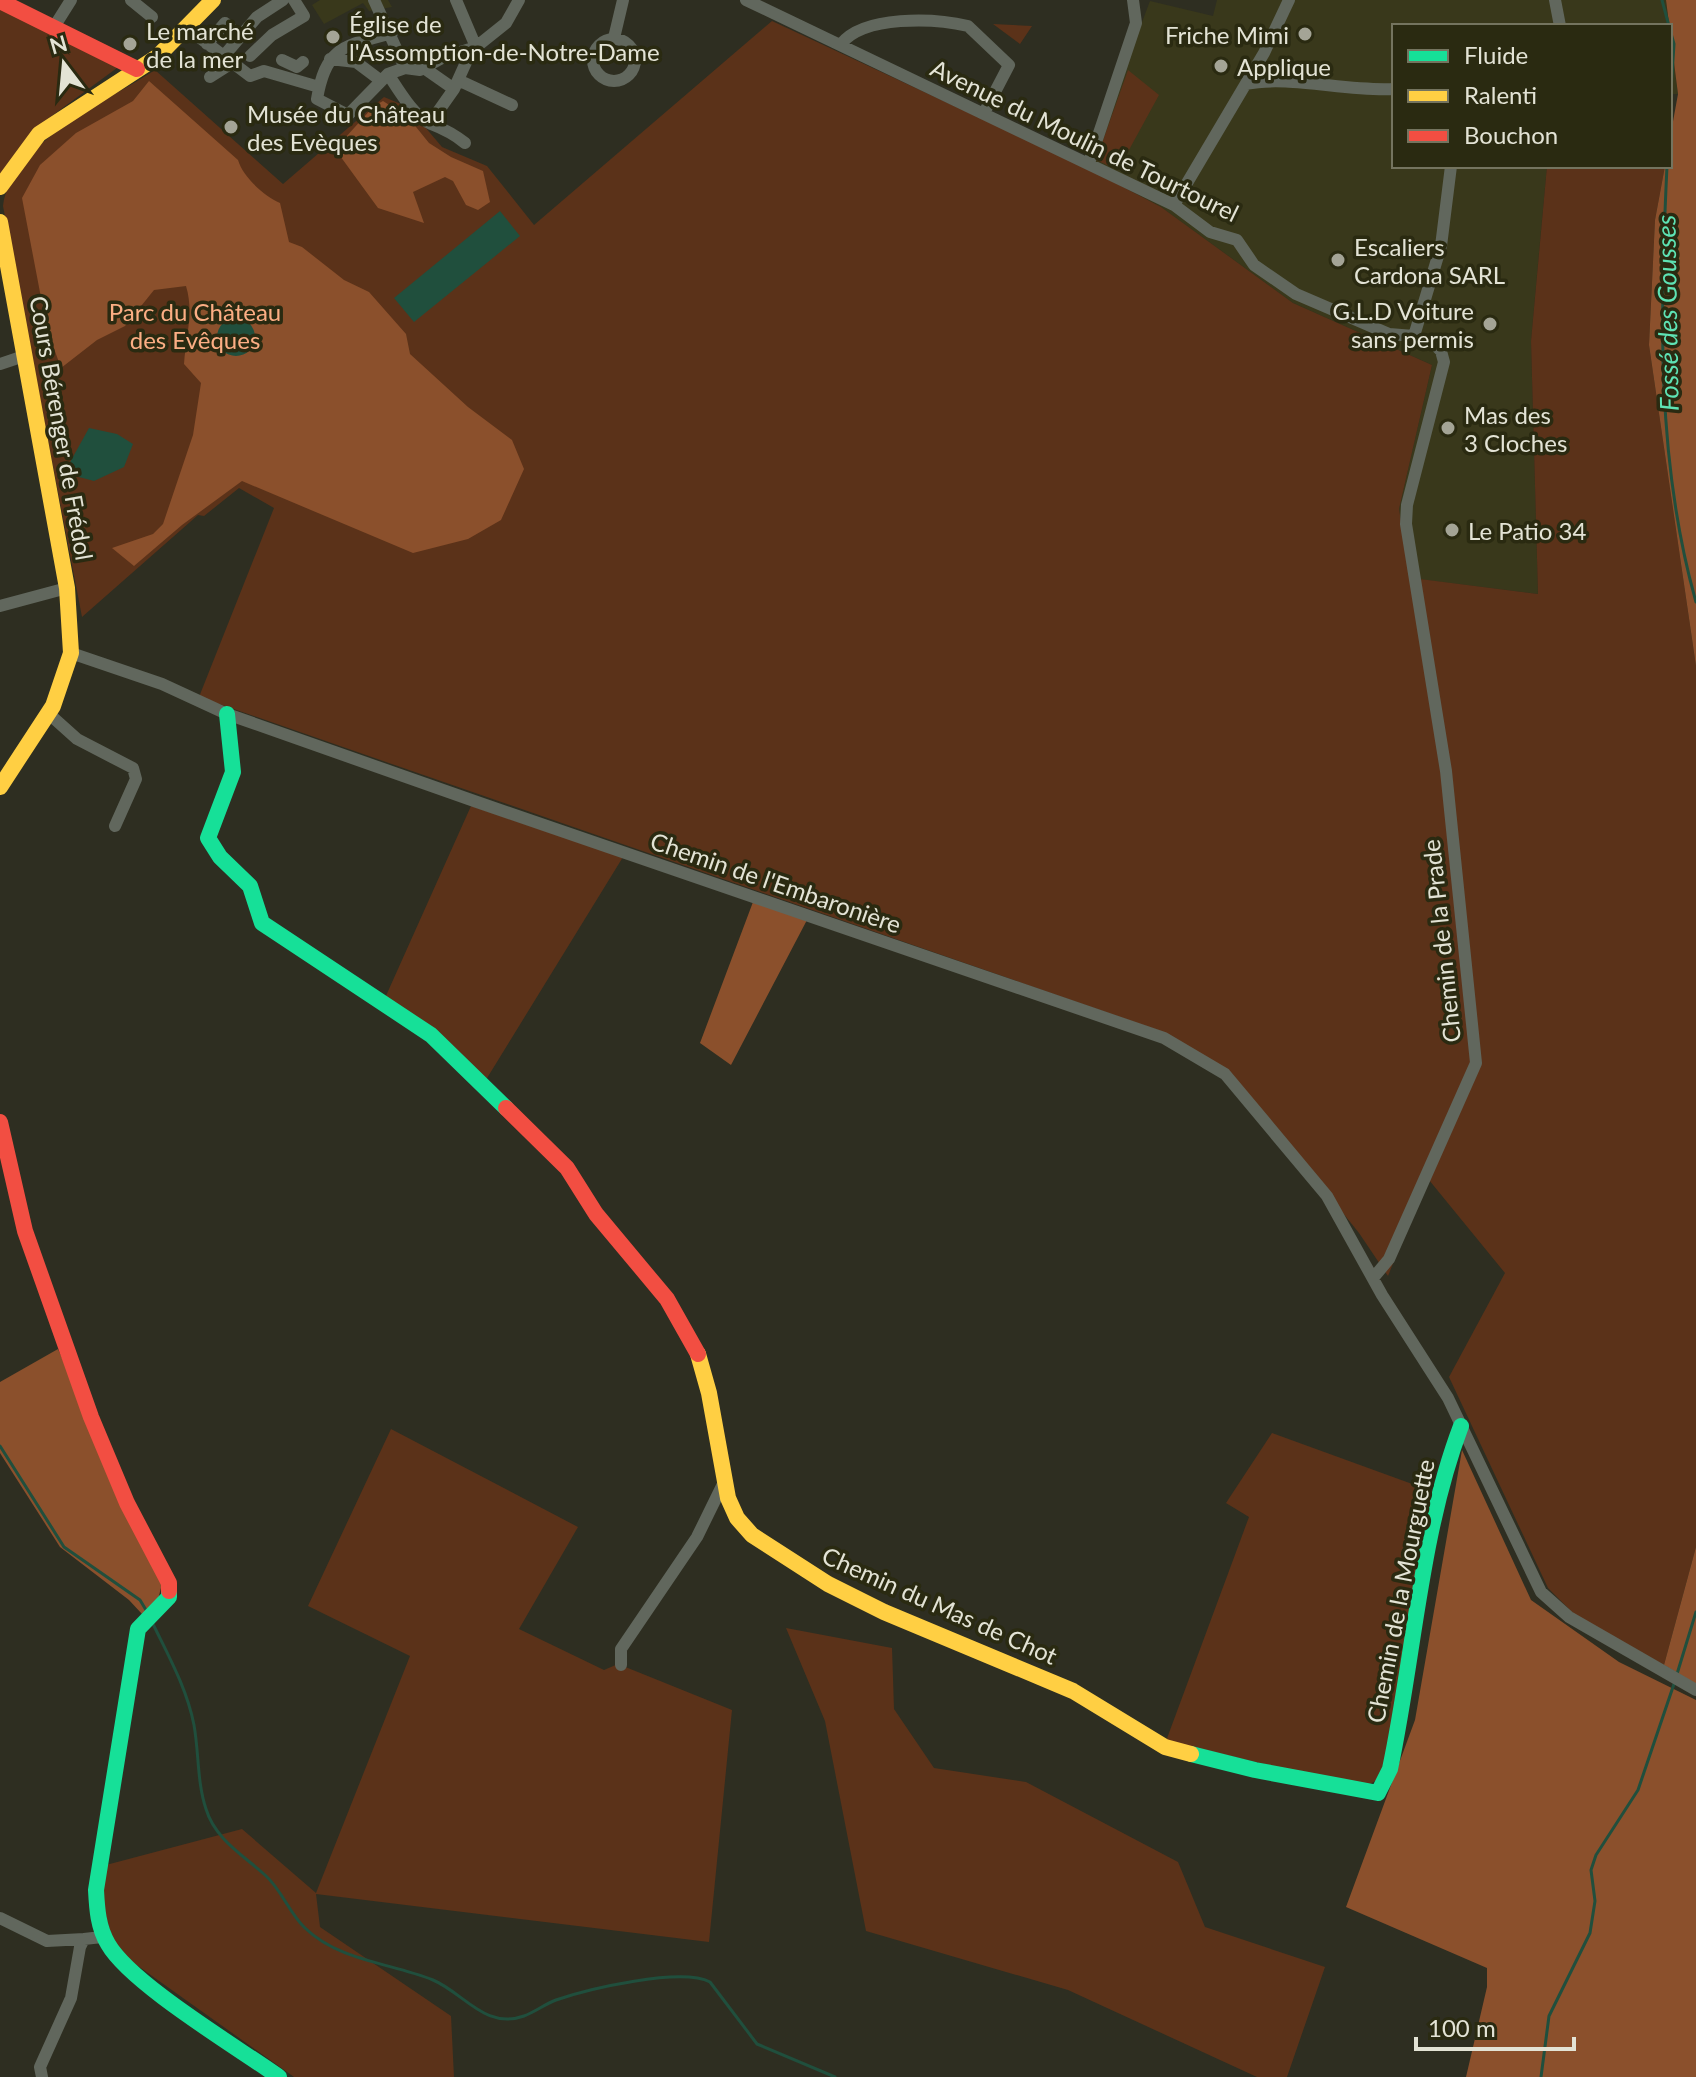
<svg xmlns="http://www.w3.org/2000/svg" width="1696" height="2077" font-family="Lato,sans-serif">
	<rect width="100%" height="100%" fill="#2e2e21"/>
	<path fill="#39381b" d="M320,0H388L392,7L369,11L363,3L324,24L312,5Z
		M1217,0H1666L1669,26H1394V166H1547L1531,341L1538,594L1410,578L1399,509L1432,365L1293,303L1161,207L1087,168L1150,1L1213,16Z
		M1670,32L1678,94H1670Z"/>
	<path fill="#5b3219" d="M0,8L121,65L34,129L0,179Z
		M772,21L1087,168L1161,207L1293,303L1432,365L1399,509L1446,795L1474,1060L1388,1276L1359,1233L1228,1070L1166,1033L199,697L274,508L239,488L204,516L198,515L82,617L3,206C12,142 106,102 155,70L283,184L384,97L408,107L442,147L487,166L534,225Z
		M993,24L1032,26L1020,44Z
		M1128,70L1159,95L1118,170L1096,160Z
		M1547,166H1665L1655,220L1649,345L1696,666V1547L1664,1665L1575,1615L1548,1588L1449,1377L1505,1273L1429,1180L1480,1063L1420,579L1538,594L1531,341Z
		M471,806L623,857L484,1083L385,998Z
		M391,1429L578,1527L519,1629L604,1670L618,1664L732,1710L709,1942L316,1894L320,1927L451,2016L454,2077H294L117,1951L101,1903L106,1865L242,1829L316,1893L410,1656L308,1606Z
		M1272,1433L1437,1493L1381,1778L1364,1787L1166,1741L1249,1517L1226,1503Z
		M786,1628L892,1648L894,1709L934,1768L1026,1782L1178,1862L1205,1927L1325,1967L1287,2077H1257L1068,1990L866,1931L825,1721Z"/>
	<path fill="#8b502c" d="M1666,0H1696V666L1649,345L1655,220L1665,166H1670V138L1678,94Z
		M149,81L238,160C243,177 264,196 280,203L289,242L302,247L344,280L369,292L406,334L410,354L468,407L512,440L524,469L501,520L468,539L413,553L242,481L182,525L134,566L112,548L153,534L163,524L193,435L201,383L184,364C186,336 194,312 186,286L154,290L125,326L97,340L61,368L47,329L22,198L40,165L76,133L133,101Z
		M383,101L408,117L429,143L451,157L483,171L490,202L478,210L466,205L453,181L445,177L413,192L424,223L378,208L335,149L374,106Z
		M753,902L807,920L731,1065L700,1043Z
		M58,1349L162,1584L156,1607L142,1614L129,1600L60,1547L0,1453V1382Z
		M1462,1450L1531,1600L1619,1662L1696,1700V2077H1466L1487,1987V1968L1346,1907L1415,1720Z
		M1696,1547V1684L1664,1665Z"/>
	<path fill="#204f3d" d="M500,211L520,236L414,322L394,298Z
		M217 337a19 19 0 1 1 38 0a19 19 0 1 1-38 0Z
		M89,428L117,434L133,444L124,467L94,481L64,473Z"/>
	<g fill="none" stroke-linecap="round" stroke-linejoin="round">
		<path stroke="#204f3d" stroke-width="3" d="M1662,0L1669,26
			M1670,30L1674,44L1670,107
			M1667,166C1660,311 1656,461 1696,602
			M0,1446L64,1547L140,1600L146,1610
			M153,1624C169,1657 187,1689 194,1725C199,1753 197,1782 206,1809C215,1839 243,1855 265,1875C282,1890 289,1913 305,1928C339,1961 391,1963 433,1980C464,1993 485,2030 524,2016C535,2012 545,2004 556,2000C588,1989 681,1967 710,1982L757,2044L835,2077
			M1677,1674L1696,1612
			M1541,2077L1549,2016L1590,1933L1595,1901L1591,1870L1596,1855L1638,1790L1675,1681"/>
		<path stroke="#61675d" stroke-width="12" d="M131,0L152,17
			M374,0L405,68
			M456,0L476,47
			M746,0L1174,205L1210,232L1237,240L1254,265L1296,294L1389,334L1414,336L1432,342L1441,351L1444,362L1407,505L1406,524L1446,771L1476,1063L1389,1259L1374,1277
			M1555,0L1560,26
			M54,27L71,0
			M187,28L250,76L264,71L319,87
			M392,33C344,46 326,46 317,99L348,115L388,74L405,68L420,70L442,58L476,47L506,23L519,0
			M614,38L623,0
			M593 60a21 21 0 1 1 42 0a21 21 0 1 1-42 0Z
			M207,44L225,23L240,37
			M841,44C864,15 934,18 968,26L1009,65L984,113
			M250,56L272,35L304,16L294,0
			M223,57L257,17L283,0
			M330,59L356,62L380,80
			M282,60L297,67L303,62
			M424,68L454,89L472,49
			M388,74C398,89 414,117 431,124C444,129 454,134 465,143
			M210,77L232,63
			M458,80L512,105
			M1246,84C1289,75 1347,92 1394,89
			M430,123L454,89
			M1089,163L1136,23L1133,0
			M1174,205L1264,53L1289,0
			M1414,336L1441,246L1451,166
			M0,364L24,356
			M0,606L67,588
			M71,653L162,684L227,714L477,802L1164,1038L1225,1074L1327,1196L1382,1295L1448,1398L1541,1592L1569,1617L1696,1690
			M48,713L77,739L133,768L136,779L115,826
			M621,1665V1649L697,1537L724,1482
			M0,1918L47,1941L84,1939
			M42,2077L40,2067L71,1998L80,1947L84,1939L102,1937"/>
		<path stroke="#16e098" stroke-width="16" d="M227,714L233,772L208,838L220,857L250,886L262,923L431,1035L506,1108
			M169,1591V1597L138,1629L96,1890C97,1909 98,1927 108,1944C131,1984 237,2047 279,2077
			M1191,1754L1255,1770L1378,1793L1390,1769C1414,1656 1420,1534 1461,1426"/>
		<path stroke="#ffcf43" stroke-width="16" d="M0,187L39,134L157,57L213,0
			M0,222L67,588L71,653L53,706L0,787
			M698,1354L709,1393L728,1498L737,1518L752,1535L828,1584L884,1612L1073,1691L1165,1747L1191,1754"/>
		<path stroke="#f24e42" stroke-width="16" d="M0,1L137,69
			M506,1108L567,1168L596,1214L667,1299L698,1354
			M0,1122L25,1231L91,1417L127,1503L169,1583V1591"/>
	</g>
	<g fill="#a4a496" stroke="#2a2a11" stroke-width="3">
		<circle cx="1305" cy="34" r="8"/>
		<circle cx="333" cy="37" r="8"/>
		<circle cx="130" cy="44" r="8"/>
		<circle cx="1221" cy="66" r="8"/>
		<circle cx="231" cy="127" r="8"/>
		<circle cx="1338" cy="260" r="8"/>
		<circle cx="1490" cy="324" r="8"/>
		<circle cx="1448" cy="428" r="8"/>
		<circle cx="1452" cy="530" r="8"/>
	</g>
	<g text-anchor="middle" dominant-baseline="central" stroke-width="7" stroke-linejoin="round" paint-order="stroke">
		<g font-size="24" fill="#e3e3d5" stroke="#2a2a11" text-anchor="start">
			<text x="349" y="23">Église de<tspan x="349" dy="28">l'Assomption-de-Notre-Dame</tspan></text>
			<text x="146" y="30">Le marché<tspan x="146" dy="28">de la mer</tspan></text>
			<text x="1289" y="34" text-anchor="end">Friche Mimi</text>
			<text x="1237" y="66">Applique</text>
			<text x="247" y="113">Musée du Château<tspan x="247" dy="28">des Evèques</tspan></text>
			<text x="1354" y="246">Escaliers<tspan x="1354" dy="28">Cardona SARL</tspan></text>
			<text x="1474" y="310" text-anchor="end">G.L.D Voiture<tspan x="1474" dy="28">sans permis</tspan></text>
			<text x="1464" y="414">Mas des<tspan x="1464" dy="28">3 Cloches</tspan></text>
			<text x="1468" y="530">Le Patio 34</text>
		</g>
		<g font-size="24" fill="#e3e3d5" stroke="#2a2a11">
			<text transform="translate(1085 140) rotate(26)">Avenue du Moulin de Tourtourel</text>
			<text transform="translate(62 428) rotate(80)">Cours Bérenger de Frédol</text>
			<text transform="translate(776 882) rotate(19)">Chemin de l'Embaronière</text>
			<text transform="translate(1441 941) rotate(-96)">Chemin de la Prade</text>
			<text transform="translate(1400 1591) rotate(-79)">Chemin de la Mourguette</text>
			<text transform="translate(940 1605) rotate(24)">Chemin du Mas de Chot</text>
		</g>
		<g font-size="24" fill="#fcae84" stroke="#2a2a11">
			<text x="195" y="311">Parc du Château<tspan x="195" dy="28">des Evêques</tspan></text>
		</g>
		<g font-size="26" font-style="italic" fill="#5ee3b4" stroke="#2a2a11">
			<text transform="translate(1667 313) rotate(-91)">Fossé des Gousses</text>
		</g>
	</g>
	<rect x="1392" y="24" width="280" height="144" fill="#2a2a11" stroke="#74745f" stroke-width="2"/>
	<rect x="1408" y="50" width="40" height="12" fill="#16e098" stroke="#74745f" stroke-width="2"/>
	<text x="1464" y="64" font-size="24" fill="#e3e3d5">Fluide</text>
	<rect x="1408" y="90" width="40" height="12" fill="#ffcf43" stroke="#74745f" stroke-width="2"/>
	<text x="1464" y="104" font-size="24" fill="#e3e3d5">Ralenti</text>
	<rect x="1408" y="130" width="40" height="12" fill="#f24e42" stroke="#74745f" stroke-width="2"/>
	<text x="1464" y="144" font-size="24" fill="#e3e3d5">Bouchon</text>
	<g transform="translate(64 64) rotate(344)" stroke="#2a2a11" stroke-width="6" paint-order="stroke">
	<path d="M0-6L14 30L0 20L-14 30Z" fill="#e3e3d5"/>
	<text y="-12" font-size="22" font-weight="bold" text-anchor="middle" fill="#e3e3d5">N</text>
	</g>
	<path d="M1416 2037v12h158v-12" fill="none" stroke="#e3e3d5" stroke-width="4"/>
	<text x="1428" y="2037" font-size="24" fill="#e3e3d5" stroke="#2a2a11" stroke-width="6" paint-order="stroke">100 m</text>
</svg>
